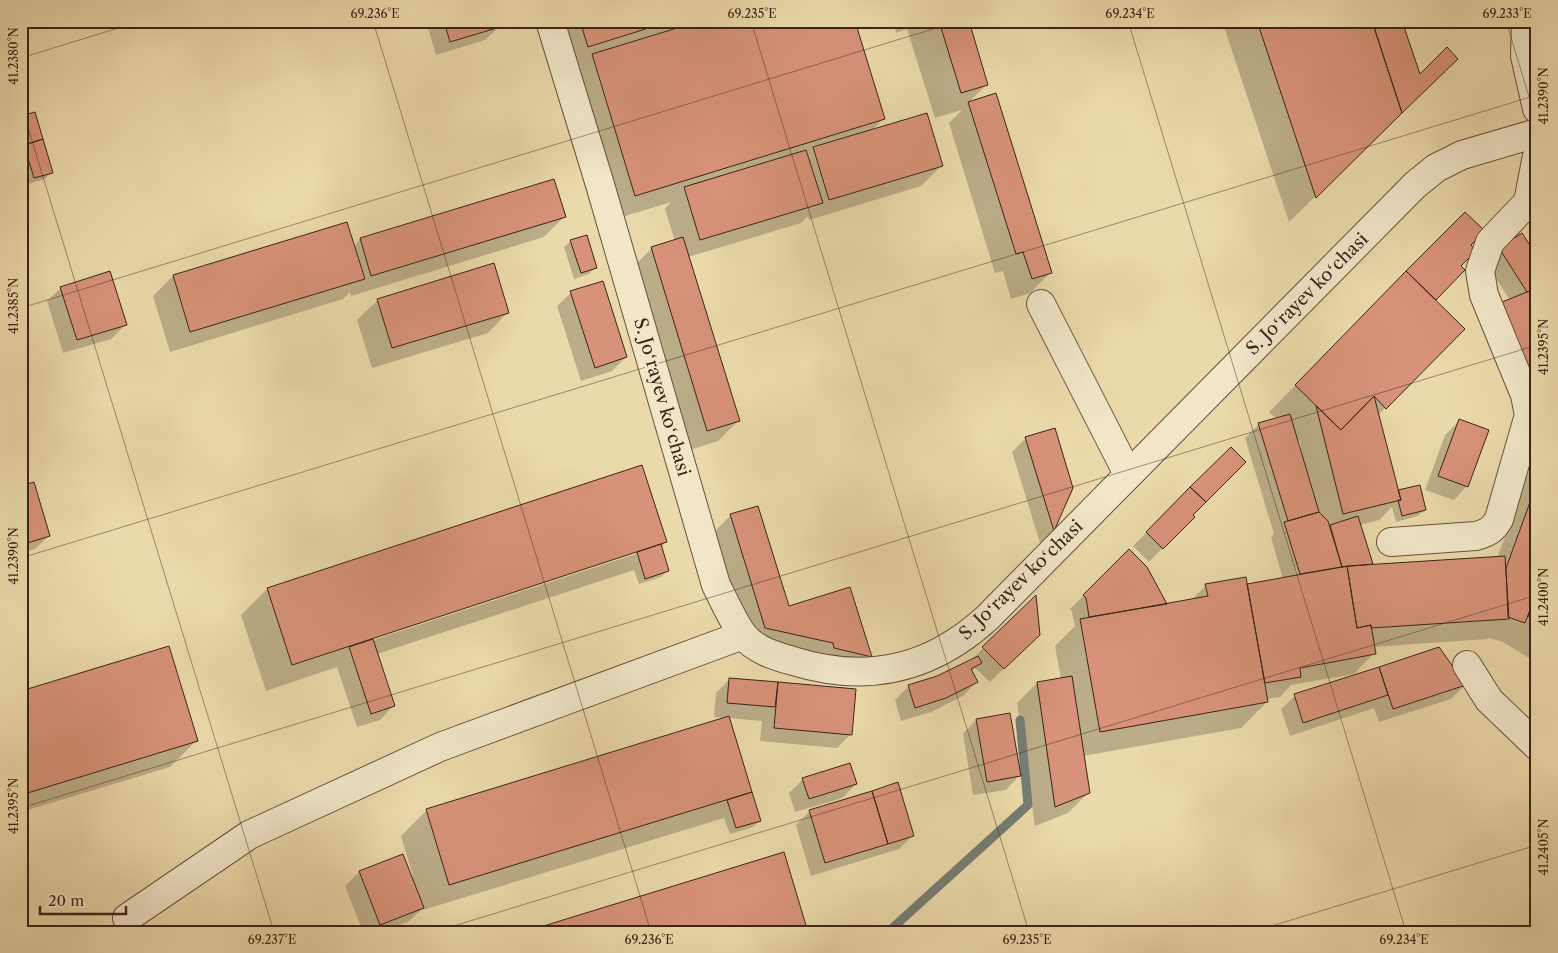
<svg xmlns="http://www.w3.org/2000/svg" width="1558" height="953" font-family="'Libre Caslon Text',serif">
	<rect width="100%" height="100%" fill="#ead9aa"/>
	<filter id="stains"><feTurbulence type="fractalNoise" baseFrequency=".004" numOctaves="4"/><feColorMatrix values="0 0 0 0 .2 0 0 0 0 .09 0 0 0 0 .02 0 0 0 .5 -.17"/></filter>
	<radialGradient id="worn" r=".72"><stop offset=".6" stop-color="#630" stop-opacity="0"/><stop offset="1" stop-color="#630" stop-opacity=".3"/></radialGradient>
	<path fill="#0003" fill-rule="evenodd" d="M426,21H497L499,27L485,40L436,55Z
		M546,21H853L883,119L872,131L942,165L921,186L809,220L808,216L801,223L688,257L738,421L718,441L687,451L631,269L651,249L675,241L665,209L671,202L609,221L566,82L582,66L562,72Z
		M893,21H967L987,84L968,103L996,95L1051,272L1030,293L1011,299L1003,271L995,273L949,123L962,110L935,118L907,29L896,33Z
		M1222,21H1401L1374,139L1289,222Z
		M21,117L51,172L45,179L28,184L21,163Z
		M554,180L565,216L544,237L351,296L350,292L343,299L170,352L153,296L173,276L354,246L360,239Z
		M1465,214L1469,245L1459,266L1464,270L1434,300L1463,329L1378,415L1398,492L1425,510L1418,516L1396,522L1392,507L1379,520L1360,525L1372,564L1369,566L1497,558L1537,450V663L1503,642L1489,638L1487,639L1373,647L1374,653L1354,674L1291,685L1280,697L1266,699L1267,702L1241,728L1083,756L1088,793L1068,813L1035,826L1017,703L1037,683L1061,679L1055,646L1075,626L1072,612L1070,609L1129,551L1166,605L1191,600L1206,586H1247L1283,579L1271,537L1274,534L1245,438L1258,425L1277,419L1269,412ZM1295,437L1300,441L1302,453H1300Z
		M571,241L596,267L589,274L574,279L564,247Z
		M1499,249L1537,258V395L1482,323L1503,303L1510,300L1486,263Z
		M61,288L125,325L111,339L63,353L47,301Z
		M571,293L626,357L612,371L581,381L557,306Z
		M378,300L508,312L488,333L372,368L357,320Z
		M1459,421L1467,486L1454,500L1425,490L1445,435Z
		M1026,438L1072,488L1053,530L1040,543L1012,452Z
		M1231,449L1191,515L1193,517L1149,562L1133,546Z
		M641,467L666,542L660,548L668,570L661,577L639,584L634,570L377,654L393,706L380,720L357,727L337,667L266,691L241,615L267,589ZM636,551V554L367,642L366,640Z
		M21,487L49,536L35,549L21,554Z
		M731,515L788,608L850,589L871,657L851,677L745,648L710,536Z
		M1035,598L1039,634L990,682L975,668L971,672L976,682L963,696L931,712L901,721L895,700L909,686L938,677L971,660Z
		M1438,648L1465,685L1451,699L1379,722L1374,708L1290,736L1281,709L1295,696Z
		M730,679L855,690L851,734L837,748L760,741L762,721L729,718L760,820L753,827L730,834L724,818L423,910V908L409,921L383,932H363L345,886L359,872L403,855L411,877L413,876L401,836L427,810L729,718L714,717L716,693Z
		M1537,691V716L1529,713Z
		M21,692L196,741L170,767L21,812Z
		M976,720L1019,776L1006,790L973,795L963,734Z
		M803,779L856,784L842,798L795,812L789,793Z
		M810,811L913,835L899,849L811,876L796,825Z"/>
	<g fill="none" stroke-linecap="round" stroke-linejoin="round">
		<path stroke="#757d74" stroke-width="9" d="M888,932L1028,805L1020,720"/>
	</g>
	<path fill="#d79279" stroke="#3b2416" d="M444,21H498L500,27L450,42Z
		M580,21H671L588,47Z
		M700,21H855L885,119L635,196L592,54Z
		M939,21H969L988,85L961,93Z
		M1257,21H1372L1402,113L1316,198Z
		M1372,21H1402L1420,74L1447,47L1458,59L1402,113Z
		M996,93L1052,273L1032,279L1023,252L1016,254L968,102Z
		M35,112L43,139L21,146V116Z
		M927,113L943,166L829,200L813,147Z
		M43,139L53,173L34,178L24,145Z
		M806,150L823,203L700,240L684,187Z
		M554,179L566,217L371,276L360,238Z
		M1465,212L1485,231L1471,245L1476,251L1461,266L1465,270L1436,300L1406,271Z
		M347,222L365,279L190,332L173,275Z
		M1522,233L1537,256V288L1527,292L1499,248Z
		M587,235L597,268L581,273L570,240Z
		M683,237L740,421L707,431L651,247Z
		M494,263L509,313L392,348L377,299Z
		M110,271L127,325L77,340L60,287Z
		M1406,271L1465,329L1386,409L1374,396L1341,430L1295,385Z
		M603,281L627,357L595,368L570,291Z
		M1537,288V383L1535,384L1502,302Z
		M1374,396L1401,500L1343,514L1316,406L1341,430Z
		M1290,414L1319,512L1288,521L1258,423Z
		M1459,419L1489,430L1468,487L1438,476Z
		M1055,428L1073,488L1054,531L1025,437Z
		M1231,447L1246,462L1206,502L1190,487Z
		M642,465L667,542L292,665L267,588Z
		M34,482L50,536L21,545V486Z
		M1537,483V592L1525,623L1508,617L1506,568Z
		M1420,485L1426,510L1402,516L1398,500H1401L1398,490Z
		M1190,487L1206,502L1193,515L1195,517L1163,549L1146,532Z
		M758,506L789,606L850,587L872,657L834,648L833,643L765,628L730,514Z
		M1319,512L1328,521L1342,567L1300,574L1284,522Z
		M1358,516L1373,564L1342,567L1330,525Z
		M661,544L669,571L645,579L637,552Z
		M1129,549L1147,567L1167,604L1089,617L1086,598L1083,595Z
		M1505,556L1509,619L1371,628V625L1357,628L1347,566Z
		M1347,566L1357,628L1371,625L1376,654L1300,668L1301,677L1265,683L1247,584Z
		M1246,577L1268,702L1100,732L1080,619L1208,596L1205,584Z
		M1537,592V622L1528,616Z
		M1036,595L1040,635L1004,669L982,647Z
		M373,639L395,706L371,714L349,647Z
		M169,646L198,741L21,795V691Z
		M1439,647L1466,685L1393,709L1379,667Z
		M978,656L982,663L971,669L978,682L946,698L915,708L908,685L937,676Z
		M1379,667L1388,695L1303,723L1294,694Z
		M1072,676L1090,793L1055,807L1037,682Z
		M729,678L778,682L775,707L727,703Z
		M778,682L856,689L852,735L774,728Z
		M1010,713L1021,776L987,782L976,719Z
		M729,716L752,792L449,885L426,809Z
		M850,763L857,784L809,799L802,778Z
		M898,782L914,836L888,844L872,791Z
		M872,791L888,844L825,863L809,810Z
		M752,792L761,821L736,828L727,800Z
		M784,852L808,932H524Z
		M403,854L424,908L380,925L359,871Z"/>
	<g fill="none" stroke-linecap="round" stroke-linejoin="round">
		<g stroke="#67513b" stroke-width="30">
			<path id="minor" d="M550,21L601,188L716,585C723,599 734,623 743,635C755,650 775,656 793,661C867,684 930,670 987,618L1415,185L1436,168L1462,155L1537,133
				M1526,21L1525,56L1537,109
				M1041,304L1128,474
				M1391,542L1476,536C1487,533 1493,530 1499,519L1529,415L1525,395L1484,295L1480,271L1490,242L1528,202L1537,156
				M1467,665L1489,700L1537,746
				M127,918L249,835L440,747L743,635"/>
		</g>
		<use href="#minor" stroke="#f1e6c8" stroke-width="28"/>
	</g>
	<path fill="none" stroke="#3b2416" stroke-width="1" stroke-opacity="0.45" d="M373,21L651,932M751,21L1029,932M1128,21L1406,932M1506,21L1537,123M21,58L141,21M21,105L274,932M21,308L959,21M21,558L1537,95M21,808L1537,345M434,932L1537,595M1252,932L1537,845"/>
	<g text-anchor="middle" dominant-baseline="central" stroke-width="4.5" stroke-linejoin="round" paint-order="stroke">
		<g font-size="18" fill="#3b2416" stroke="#f1e6c8">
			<text transform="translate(1307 294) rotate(-45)">S. Joʻrayev koʻchasi</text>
			<text transform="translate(662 397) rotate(74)">S. Joʻrayev koʻchasi</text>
			<text transform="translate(1021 580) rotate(-44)">S. Joʻrayev koʻchasi</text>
		</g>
	</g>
	<rect width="1558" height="953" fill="none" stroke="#ead9aa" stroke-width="55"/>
	<path d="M40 906v8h86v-8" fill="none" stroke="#3b2416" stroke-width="2.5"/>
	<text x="48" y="906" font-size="15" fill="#3b2416" stroke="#f1e6c8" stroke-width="4" paint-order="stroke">20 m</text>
	<rect x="28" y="28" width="1502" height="898" fill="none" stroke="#3b2416" stroke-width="2"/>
	<g font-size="12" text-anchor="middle" fill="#3b2416">
		<text x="375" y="18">69.236°E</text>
		<text x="752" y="18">69.235°E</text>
		<text x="1130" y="18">69.234°E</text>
		<text x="1507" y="18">69.233°E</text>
		<text transform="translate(14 56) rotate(-90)" y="4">41.2380°N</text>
		<text transform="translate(1544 96) rotate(-90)" y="4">41.2390°N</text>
		<text transform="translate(14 306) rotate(-90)" y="4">41.2385°N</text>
		<text transform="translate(1544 347) rotate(-90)" y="4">41.2395°N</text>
		<text transform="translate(14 556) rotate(-90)" y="4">41.2390°N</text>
		<text transform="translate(1544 597) rotate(-90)" y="4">41.2400°N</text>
		<text transform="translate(14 806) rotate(-90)" y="4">41.2395°N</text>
		<text transform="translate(1544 847) rotate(-90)" y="4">41.2405°N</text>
		<text x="272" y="944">69.237°E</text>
		<text x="649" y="944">69.236°E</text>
		<text x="1027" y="944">69.235°E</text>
		<text x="1404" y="944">69.234°E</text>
	</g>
	<rect width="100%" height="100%" filter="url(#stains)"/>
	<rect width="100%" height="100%" fill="url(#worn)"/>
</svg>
